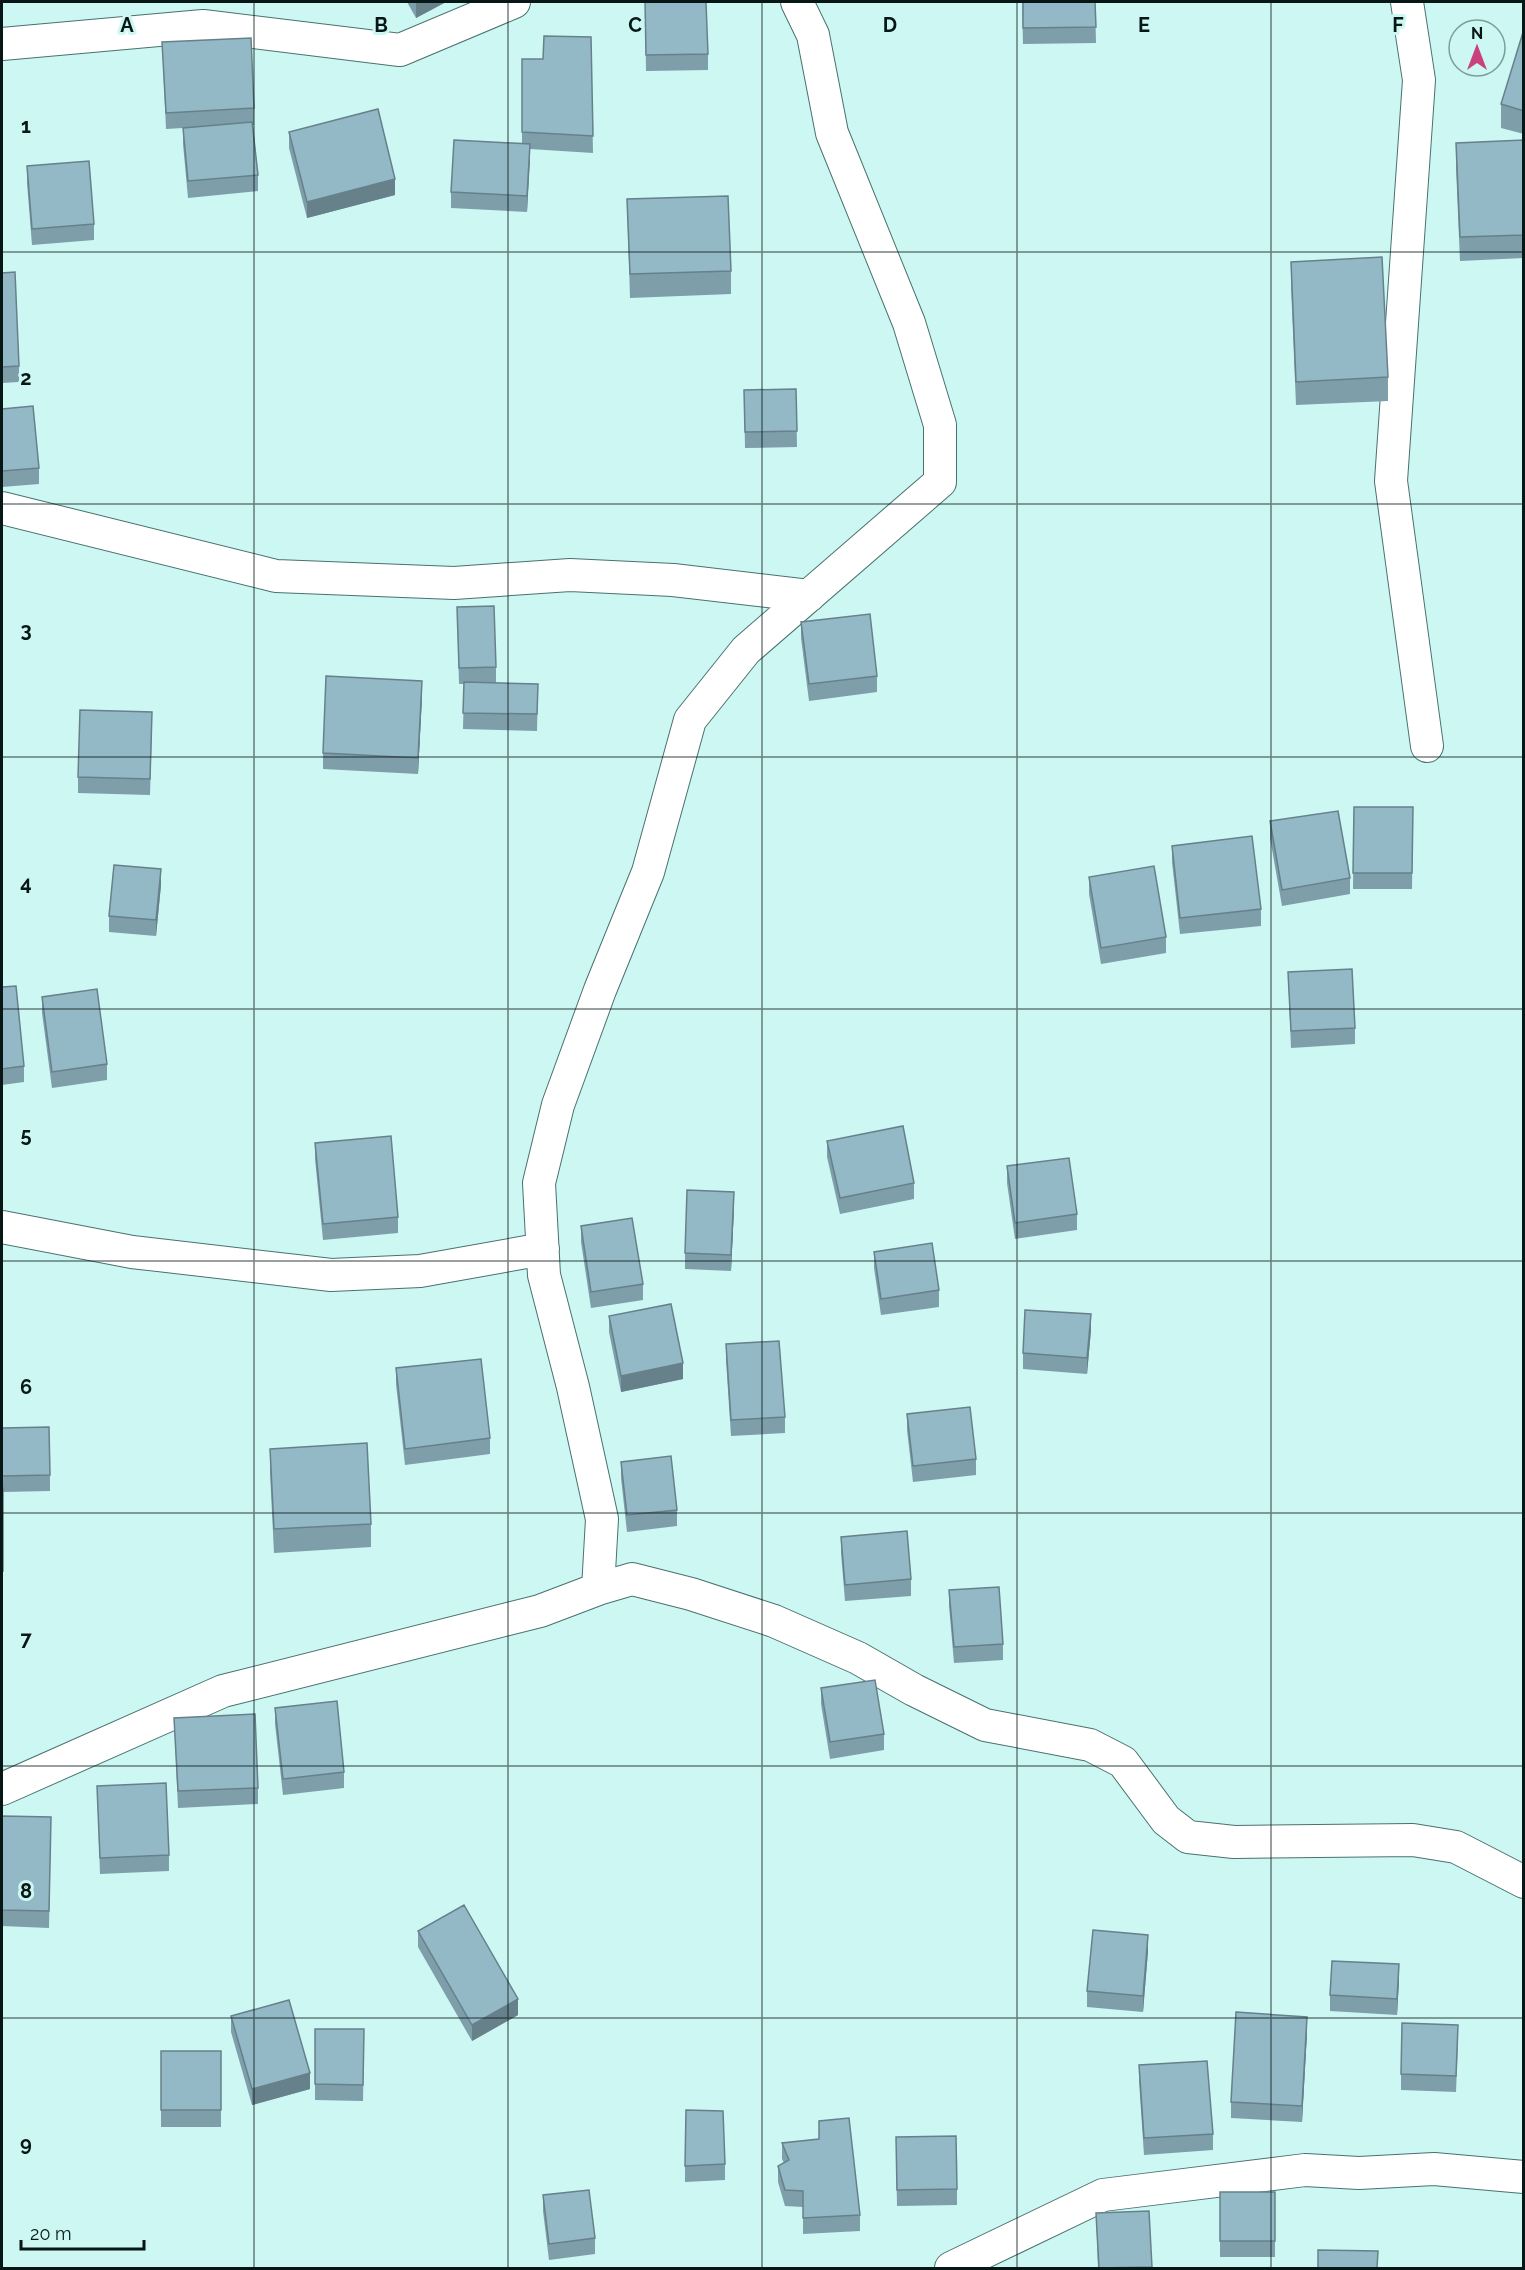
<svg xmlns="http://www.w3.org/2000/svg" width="1525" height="2270" font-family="Raleway,sans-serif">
	<rect width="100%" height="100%" fill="#ccf7f3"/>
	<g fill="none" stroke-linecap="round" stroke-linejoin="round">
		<g stroke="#4a716e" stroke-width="34">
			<path id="minor" d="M1407,2L1419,80L1391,481L1427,746
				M2,44L203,26L400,50L514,2
				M2,508L276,576L454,583L570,575L673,580L809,596
				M2,1227L132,1252L331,1275L420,1271L543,1249
				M598,1589L632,1579L691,1594L774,1621L858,1658L914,1690L985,1725L1090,1745L1123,1762L1166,1820L1188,1837L1234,1842L1413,1840L1456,1847L1524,1882
				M2,1789L223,1691L540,1611L598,1589L602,1519L573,1387L544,1275L539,1183L558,1105L600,990L648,872L690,720L746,650L940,482V425L909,323L832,133L813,35L797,2
				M951,2268L1103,2195L1305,2170L1359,2173L1434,2169L1524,2177"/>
		</g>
		<use href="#minor" stroke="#fff" stroke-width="32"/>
	</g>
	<path fill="#7e9eaa" d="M407,2H446L416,18Z
		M645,2L708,54V70L646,71Z
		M1022,2H1095L1096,43L1023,44Z
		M1524,29V134L1501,128V104Z
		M591,37L593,153L530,149L527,212L451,208V192L522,144V59H543Z
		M162,42L254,108V125H253L258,175V191L188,198L183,144V128L166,129Z
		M289,132L395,195L307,218L289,148Z
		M1524,140V258L1460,261L1456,167V143Z
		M27,166L94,224V240L32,245L27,183Z
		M627,199L731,271V294L630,298Z
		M1291,262L1388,377V401L1296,405L1291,285Z
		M2,273L19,366V382L2,383Z
		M796,389L797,447L745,448L744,390Z
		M2,409L39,468V484L2,487Z
		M457,607L496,667V683H489L538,684L537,731L463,729L464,684H459Z
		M801,622L877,676V692L809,701L801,638Z
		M422,697L418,774L323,769V753Z
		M152,728L150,795L78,793V777Z
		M1354,807H1413L1412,889H1353Z
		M1270,821L1350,878V894L1282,906L1270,838Z
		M1172,846L1261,909V926L1180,934L1172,862Z
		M1089,877L1166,937V953L1101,964L1089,894Z
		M161,885L156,936L109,932V916Z
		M1288,972L1355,1028V1044L1291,1048Z
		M2,987L24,1066V1082L2,1085Z
		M42,997L107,1064V1080L52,1088L42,1013Z
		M827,1141L914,1183V1199L840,1214L827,1157Z
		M315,1143L398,1217V1233L323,1240L315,1159Z
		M1007,1166L1077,1214V1230L1015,1239L1007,1183Z
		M734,1208L731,1271L685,1269V1253Z
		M581,1226L643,1284V1300L591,1308L581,1242Z
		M874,1252L939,1290V1307L881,1315L874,1268Z
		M609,1316L683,1379L621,1392L609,1332Z
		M1091,1330L1087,1374L1023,1369V1353Z
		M726,1344L785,1417V1433L731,1436L726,1360Z
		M396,1368L490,1438V1454L405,1465L396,1384Z
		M907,1414L976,1459V1475L913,1482L907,1430Z
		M2,1428L50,1475V1491L3,1492V1587H2Z
		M270,1449L371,1524V1547L274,1553L270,1472Z
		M621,1462L677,1510V1526L627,1532L621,1478Z
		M841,1537L911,1579V1596L845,1601L841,1553Z
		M949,1590L1003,1644V1660L954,1663L949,1606Z
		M821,1688L884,1734V1750L830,1759L821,1704Z
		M275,1708L344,1772V1788L283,1795L275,1724Z
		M174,1718L258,1788V1804L178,1808Z
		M97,1786L169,1855V1871L100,1874Z
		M2,1816L51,1817L49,1928L2,1926Z
		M418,1931L518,2015L472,2041L418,1947Z
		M1148,1951L1143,2012L1087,2007V1991Z
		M1399,1980L1397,2015L1330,2011V1995Z
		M231,2016L310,2089L252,2105L231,2032Z
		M315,2029L364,2045L363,2101L315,2100Z
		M1307,2033L1302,2122L1231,2118V2102Z
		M1458,2041L1456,2092L1401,2090V2074Z
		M161,2051H221V2127H161Z
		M1139,2065L1213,2134V2150L1144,2155L1139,2081Z
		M782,2143L860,2215V2231L803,2234V2207L785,2206L778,2182V2166L784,2163L782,2159Z
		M896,2153L957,2189V2205L897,2206Z
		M725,2164V2180L685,2182V2166Z
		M1220,2192H1275V2257H1220Z
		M543,2195L595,2238V2254L549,2260L543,2211Z
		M1149,2211L1152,2268H1098L1096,2213Z"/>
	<path fill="#67818b" d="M416,2H446L416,18Z
		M530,144V160L527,212V196Z
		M395,179V195L307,218V202Z
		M422,681V697L418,774V758Z
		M161,869V885L156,936V920Z
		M734,1192V1208L731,1271V1255Z
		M1091,1314V1330L1087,1374V1358Z
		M683,1363V1379L621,1392V1376Z
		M1148,1935V1951L1143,2012V1996Z
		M1399,1964V1980L1397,2015V1999Z
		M518,1999V2015L472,2041V2025Z
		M1307,2017V2033L1302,2122V2106Z
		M310,2073V2089L252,2105V2089Z"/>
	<path fill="#93b8c6" stroke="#67818b" stroke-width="1.5" d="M645,2H706L708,54L646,55Z
		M1023,2H1095L1096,27L1023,28Z
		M1524,29V111L1501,104Z
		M544,36L591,37L593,136L522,132V59H543Z
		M251,38L254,108L166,113L162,42Z
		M378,109L395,179L307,202L289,132Z
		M252,122L258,175L188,181L183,128Z
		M454,140L530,144L527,196L451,192Z
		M1524,140V235L1460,237L1456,143Z
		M89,161L94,224L32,229L27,166Z
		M728,196L731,271L630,274L627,199Z
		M1382,257L1388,377L1296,382L1291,262Z
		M15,272L19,366L2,367V273Z
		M796,389L797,431L745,432L744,390Z
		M33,406L39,468L2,471V409Z
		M494,606L496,667L459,668L457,607Z
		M870,614L877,676L809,684L801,622Z
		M326,676L422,681L418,758L323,753Z
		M464,682L538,684L537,714L463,713Z
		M80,710L152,712L150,779L78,777Z
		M1354,807H1413L1412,873H1353Z
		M1338,811L1350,878L1282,890L1270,821Z
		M1252,836L1261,909L1180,918L1172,846Z
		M114,865L161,869L156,920L109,916Z
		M1154,866L1166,937L1101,948L1089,877Z
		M1352,969L1355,1028L1291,1031L1288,972Z
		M16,986L24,1066L2,1069V987Z
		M97,989L107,1064L52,1072L42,997Z
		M903,1126L914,1183L840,1198L827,1141Z
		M391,1136L398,1217L323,1224L315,1143Z
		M1069,1158L1077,1214L1015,1223L1007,1166Z
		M687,1190L734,1192L731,1255L685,1253Z
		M632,1218L643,1284L591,1292L581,1226Z
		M932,1243L939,1290L881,1299L874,1252Z
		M671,1304L683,1363L621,1376L609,1316Z
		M1025,1310L1091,1314L1087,1358L1023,1353Z
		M779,1341L785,1417L731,1420L726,1344Z
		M481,1359L490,1438L405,1449L396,1368Z
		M970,1407L976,1459L913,1466L907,1414Z
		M49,1427L50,1475L2,1476V1428Z
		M367,1443L371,1524L274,1529L270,1449Z
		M671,1456L677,1510L627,1515L621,1462Z
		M2,1488H3V1571H2Z
		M907,1531L911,1579L845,1585L841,1537Z
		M999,1587L1003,1644L954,1647L949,1590Z
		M875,1680L884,1734L830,1742L821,1688Z
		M337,1701L344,1772L283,1779L275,1708Z
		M255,1714L258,1788L178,1791L174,1718Z
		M166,1783L169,1855L100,1858L97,1786Z
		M2,1816L51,1817L49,1911L2,1910Z
		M464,1905L518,1999L472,2025L418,1931Z
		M1093,1930L1148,1935L1143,1996L1087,1991Z
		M1332,1961L1399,1964L1397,1999L1330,1995Z
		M289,2000L310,2073L252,2089L231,2016Z
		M1236,2012L1307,2017L1302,2106L1231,2102Z
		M1402,2023L1458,2025L1456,2076L1401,2074Z
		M315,2029H364L363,2085L315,2084Z
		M161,2051H221V2110H161Z
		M1207,2061L1213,2134L1144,2138L1139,2065Z
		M686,2110L723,2111L725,2164L685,2166Z
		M849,2118L860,2215L803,2218V2191L785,2190L778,2166L789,2160L782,2143L819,2139V2121Z
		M956,2136L957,2189L897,2190L896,2137Z
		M589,2190L595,2238L549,2244L543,2195Z
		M1220,2192H1275V2241H1220Z
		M1149,2211L1152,2267L1099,2268L1096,2213Z
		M1318,2250L1378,2251L1377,2268H1318Z"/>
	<path fill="none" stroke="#071716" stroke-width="1.5" stroke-opacity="0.55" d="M254,2V2268M508,2V2268M762,2V2268M1017,2V2268M1271,2V2268M2,252H1524M2,504H1524M2,757H1524M2,1009H1524M2,1261H1524M2,1513H1524M2,1766H1524M2,2018H1524"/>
	<g font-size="20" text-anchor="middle" font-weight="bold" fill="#071716" stroke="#ccf7f3" stroke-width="6" stroke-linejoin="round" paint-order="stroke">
		<text x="127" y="32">A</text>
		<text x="381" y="32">B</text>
		<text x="635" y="32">C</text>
		<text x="890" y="32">D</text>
		<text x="1144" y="32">E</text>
		<text x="1398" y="32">F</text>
		<text x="26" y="133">1</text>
		<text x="26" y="385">2</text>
		<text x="26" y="637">3</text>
		<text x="26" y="890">4</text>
		<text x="26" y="1142">5</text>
		<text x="26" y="1394">6</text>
		<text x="26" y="1646">7</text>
		<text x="26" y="1898">8</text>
		<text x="26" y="2151">9</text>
	</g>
	<rect width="1525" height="2270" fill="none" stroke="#071716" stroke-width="6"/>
	<g transform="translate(1477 48)"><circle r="28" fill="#ccf7f3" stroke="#7d9d9b" stroke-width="1.5"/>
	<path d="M0-4.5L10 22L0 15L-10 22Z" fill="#ca427d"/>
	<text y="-9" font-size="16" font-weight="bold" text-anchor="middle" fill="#071716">N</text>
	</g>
	<path d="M21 2240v9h123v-9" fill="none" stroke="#071716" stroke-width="3"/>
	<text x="30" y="2240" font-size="18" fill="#071716" stroke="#ccf7f3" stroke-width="4.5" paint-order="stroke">20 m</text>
</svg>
